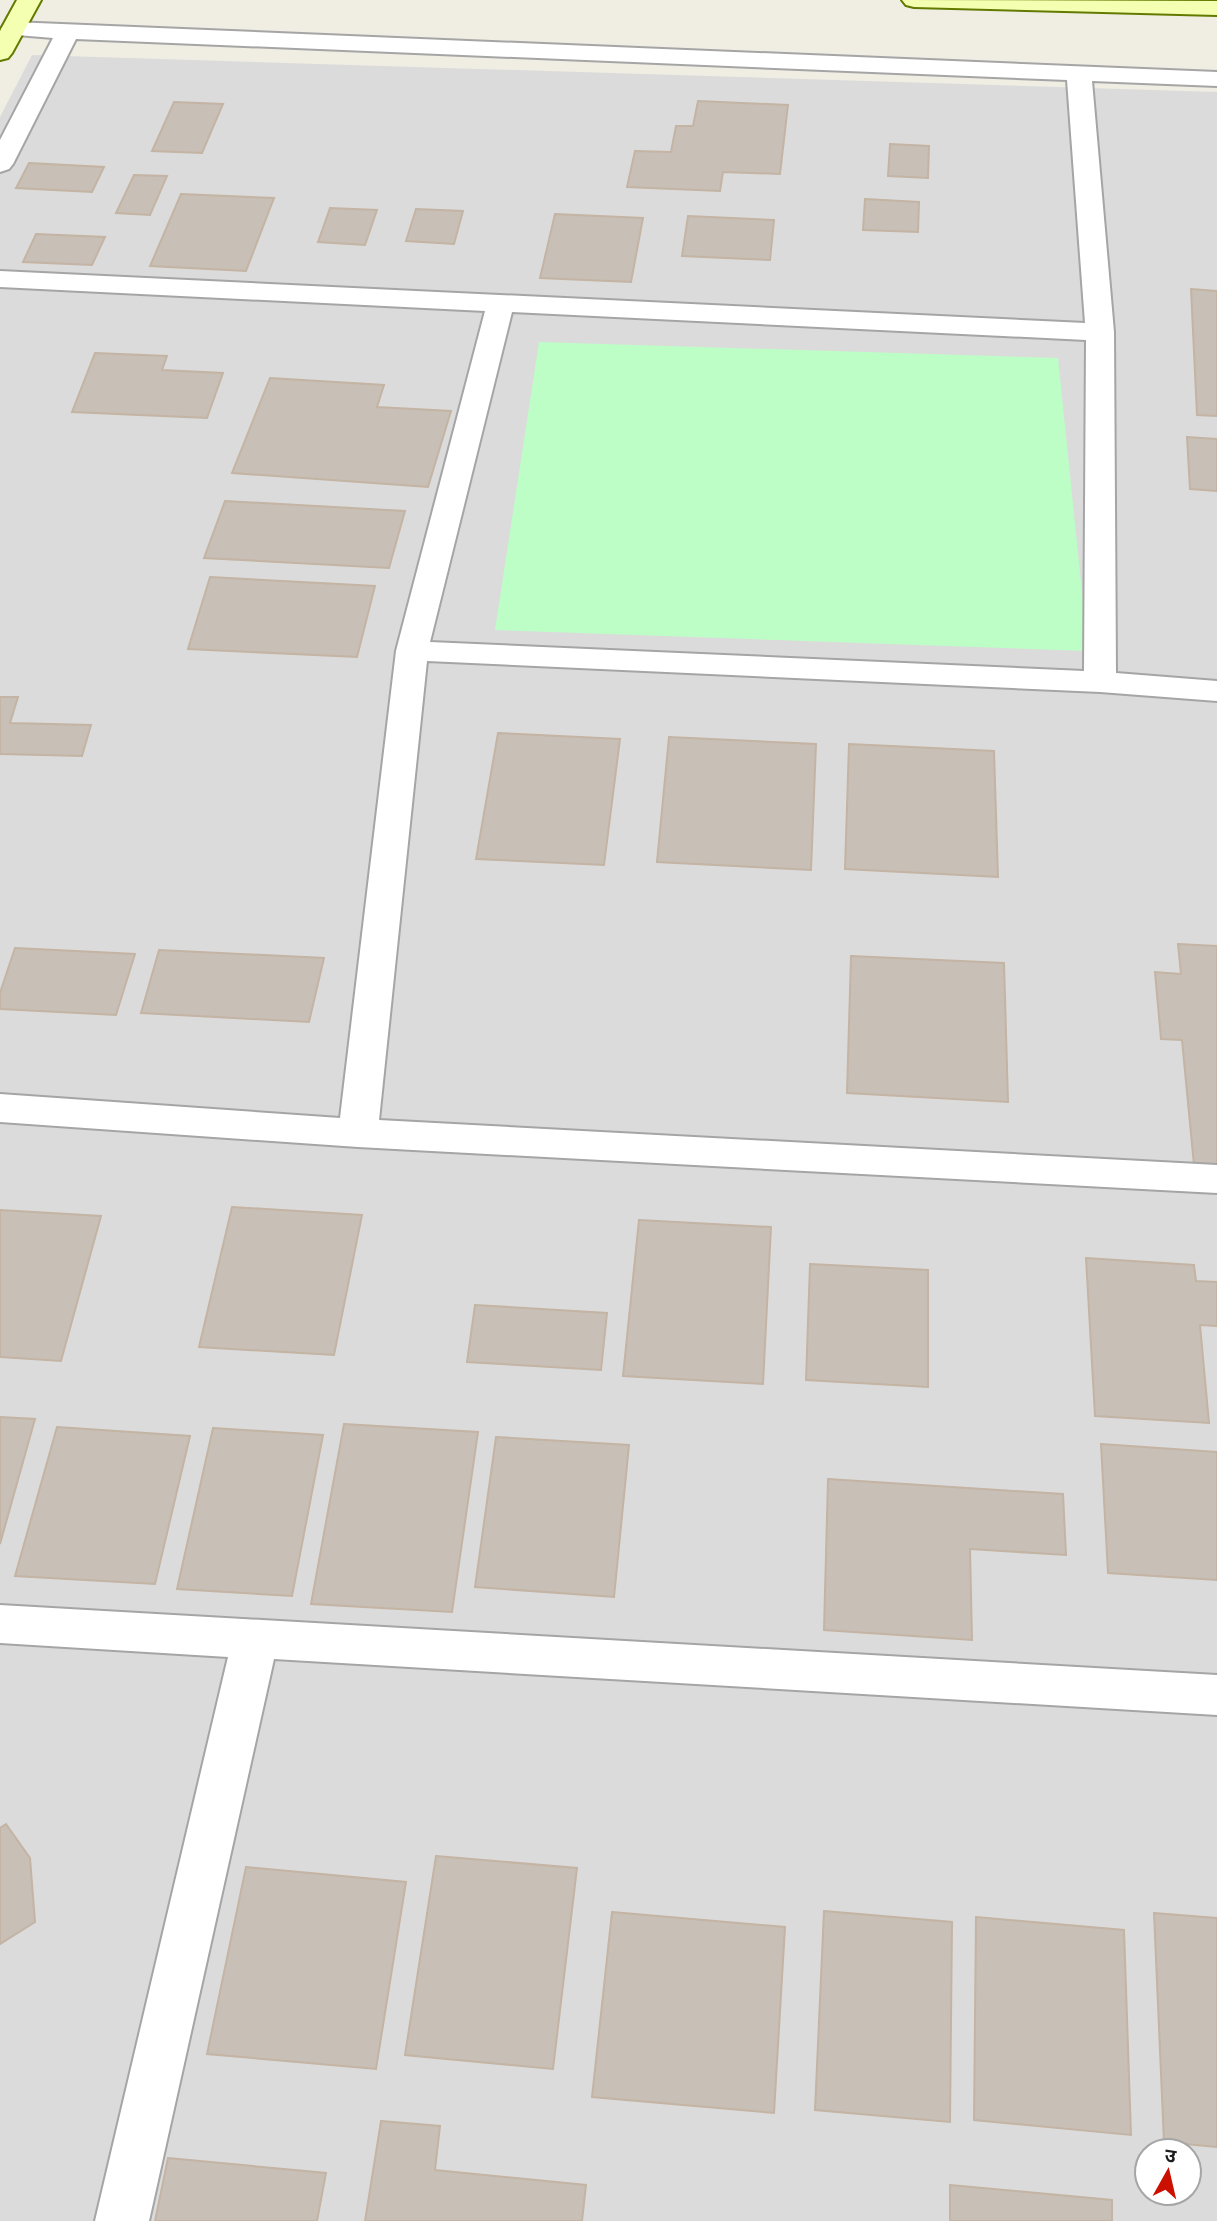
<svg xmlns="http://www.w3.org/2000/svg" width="1217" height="2221" font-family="'PT Sans Narrow','Noto Sans Devanagari',sans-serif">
	<rect width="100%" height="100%" fill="#f0ede3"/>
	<path fill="#dcdbdb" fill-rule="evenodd" d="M32,55L1217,92V2221H0V117ZM1147,2151H1189V2193H1147Z"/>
	<path fill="#bcfec6" d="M539,342L1058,358L1088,651L495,630Z"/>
	<path fill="#c8bfb6" stroke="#c3b4a4" stroke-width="2" d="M698,101L788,105L780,174L723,172L720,191L627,187L635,151L671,152L676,126H693Z
		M174,102L223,104L202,153L152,151Z
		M890,144L929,146L928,178L888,176Z
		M29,163L104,167L92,192L16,188Z
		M134,175L167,176L150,215L116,213Z
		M181,194L274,198L246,271L150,266Z
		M865,199L919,202L918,232L863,230Z
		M330,208L377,210L365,245L318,242Z
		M416,209L463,211L454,244L406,241Z
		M555,214L643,218L631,282L540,278Z
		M688,216L774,220L770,260L682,256Z
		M36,234L105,237L92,265L23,262Z
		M1191,289L1217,291V416L1197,415Z
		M95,353L167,356L162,370L223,373L207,418L72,412Z
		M270,378L384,385L377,407L451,411L428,487L232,473Z
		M1187,437L1217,439V491L1190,489Z
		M225,501L405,511L389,568L204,558Z
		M210,577L375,586L357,657L188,649Z
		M0,697H18L10,723L91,725L82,756L0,754Z
		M498,733L620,739L604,865L476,859Z
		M669,737L816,744L811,870L657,862Z
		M849,744L994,751L998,877L845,869Z
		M1178,944L1217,946V1166L1194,1165L1182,1040L1161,1039L1155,972L1181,974Z
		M15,948L135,954L116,1015L0,1009V993Z
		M159,950L324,958L309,1022L141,1013Z
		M851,956L1004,963L1008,1102L847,1093Z
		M232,1207L362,1215L334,1355L199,1347Z
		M0,1210L101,1216L61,1361L0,1357Z
		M639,1220L771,1227L763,1384L623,1376Z
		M1086,1258L1194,1265L1196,1281L1217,1282V1326L1200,1325L1209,1423L1095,1416Z
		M810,1264L928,1270V1387L806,1380Z
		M475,1305L607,1313L601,1370L467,1362Z
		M0,1417L35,1419L0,1544Z
		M344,1424L478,1432L452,1612L311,1604Z
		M57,1427L190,1436L155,1584L15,1576Z
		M213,1428L323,1435L292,1596L177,1589Z
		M496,1437L629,1445L614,1597L475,1587Z
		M1101,1444L1217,1452V1580L1108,1573Z
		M828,1479L1063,1494L1066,1555L970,1549L972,1640L824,1630Z
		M6,1824L30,1858L35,1922L0,1944V1828Z
		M436,1856L577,1868L553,2069L405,2055Z
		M246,1867L406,1882L376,2069L207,2054Z
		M824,1911L952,1922L950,2122L815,2110Z
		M612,1912L785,1927L774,2113L592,2097Z
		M1154,1913L1217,1918V2147L1164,2142Z
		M976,1917L1124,1930L1131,2135L974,2120Z
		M381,2121L440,2126L435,2170L586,2185L582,2221H365Z
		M168,2158L326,2173L317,2221H155Z
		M950,2185L1112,2200V2221H950Z"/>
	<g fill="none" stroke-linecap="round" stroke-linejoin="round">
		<g stroke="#a5a5a5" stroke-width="4">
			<path id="street" d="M13,22L1217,72V86L1092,81L1114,332L1116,673L1217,681V701L1100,692L427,661L379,1120L1217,1165V1193L358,1147L0,1122V1094L340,1118L396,651L485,311L0,287V271L1085,323L1067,80L76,39L13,164L9,169L0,172V140L53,38L5,34L1,29L5,24ZM512,312L1086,340L1084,671L430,642Z
				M0,1605L1217,1675V1715L274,1659L149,2221H95L228,1657L0,1643Z"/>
		</g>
		<g stroke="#637a00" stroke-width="4">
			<path id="secondary" d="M17,0H41L12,53L8,58L0,60V31Z
				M902,0L1217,1V15L914,7L906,5Z"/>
		</g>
		<use href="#street" fill="#fff" fill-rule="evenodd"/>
		<use href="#secondary" fill="#f5ffb2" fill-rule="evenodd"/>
	</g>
	<g transform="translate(1168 2172) rotate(8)"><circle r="33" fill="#ffffff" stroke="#a5a5a5" stroke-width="2"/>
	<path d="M0-5L12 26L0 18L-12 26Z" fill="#cc1000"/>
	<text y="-10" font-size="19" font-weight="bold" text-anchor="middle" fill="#1e1e1e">उ</text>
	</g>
</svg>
